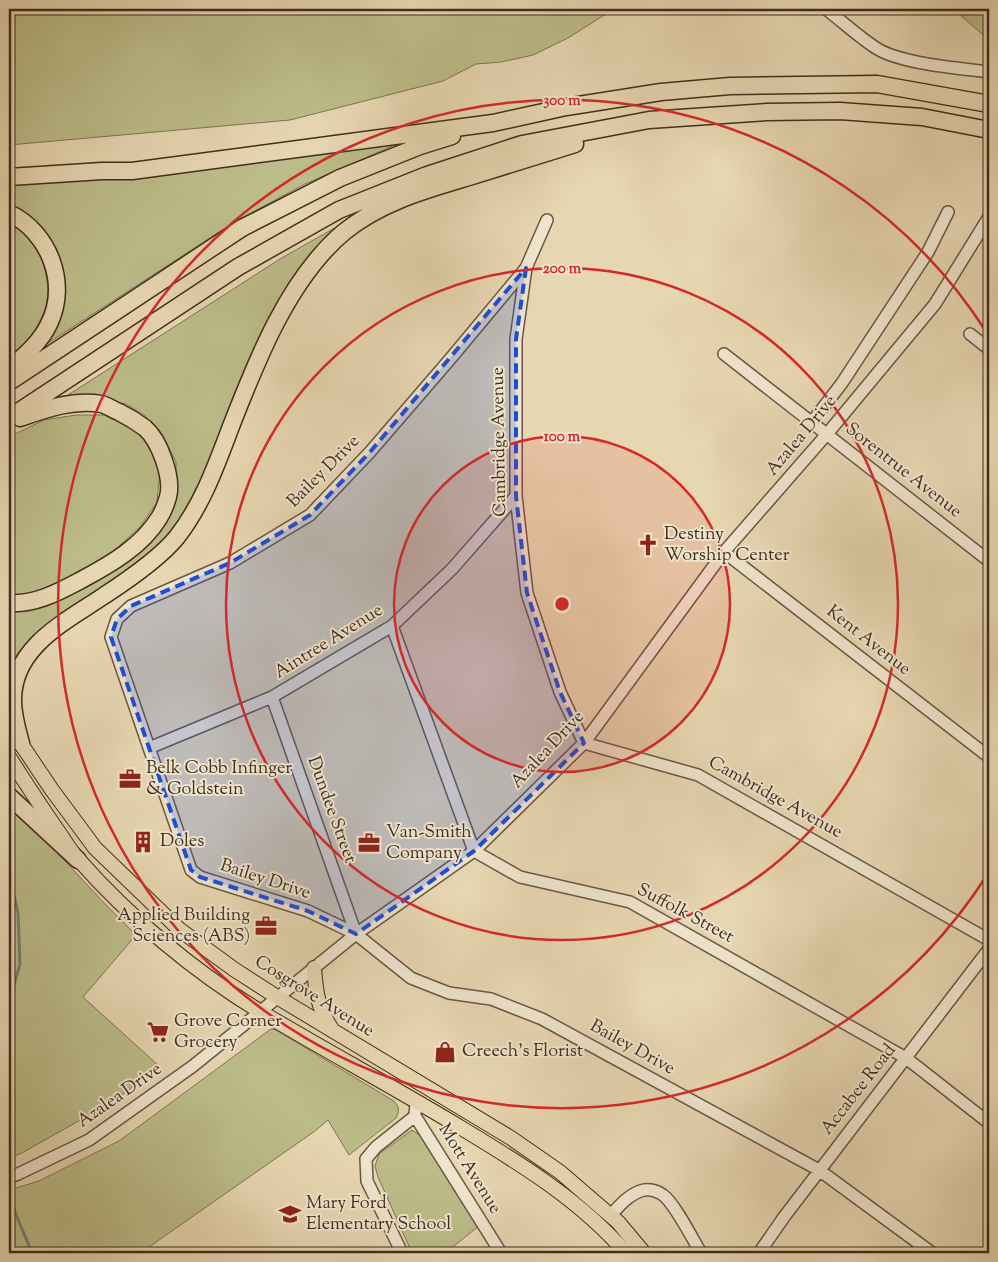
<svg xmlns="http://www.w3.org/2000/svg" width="998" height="1262" font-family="'Sorts Mill Goudy',serif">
	<rect width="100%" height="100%" fill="#e7d6b2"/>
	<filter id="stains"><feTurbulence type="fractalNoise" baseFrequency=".004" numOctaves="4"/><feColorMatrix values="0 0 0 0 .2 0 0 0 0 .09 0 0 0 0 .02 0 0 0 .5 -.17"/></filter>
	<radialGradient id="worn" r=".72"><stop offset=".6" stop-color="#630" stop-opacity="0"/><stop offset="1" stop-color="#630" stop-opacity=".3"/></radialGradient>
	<path fill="#bcbc88" stroke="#7e7452" d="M9,9H614L568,38L533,55L501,62L476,64L443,81L290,120L9,145Z
		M953,9H989V40Z
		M411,138L305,184L236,221L39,349L61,267L9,206V186C144,177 277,156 411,138Z
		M354,217L310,257L202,485L173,529L152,552L128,571L33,635L17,654L11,667L9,680V607L66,597L105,576L176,491V462L159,430L144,415L126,404L101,399L70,401L68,395L280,259Z
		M9,224C37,237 51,271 47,302C46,310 36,330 31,337C26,345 16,352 9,358Z
		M76,415H104L124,421L140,431L155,449L160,471L157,502L140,527L99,564L35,592L9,596V437L44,420Z
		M9,801L104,903L136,935L83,997L159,1066L114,1101L20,1154L9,1158Z
		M271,1029L276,1030L394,1101C399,1107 400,1111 396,1118L349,1155L328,1120L315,1131L149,1247L152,1253H9V1190L39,1181L119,1141Z
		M412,1130L420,1135L479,1226L445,1253H412L378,1177L375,1166L379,1154Z"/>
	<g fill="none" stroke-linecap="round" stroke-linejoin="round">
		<path stroke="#758174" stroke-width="3" d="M9,886L15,899L18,913L20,964L9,1002
			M10,1200L32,1253"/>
		<g stroke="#6a5742" stroke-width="14">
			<path id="minor" d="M827,10C843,22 859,37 876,48C901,64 959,68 989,72
				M547,220L526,268L516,339V496L527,593L560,692L584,743L698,775L989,940
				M526,268L451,358L370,452L310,515L230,563L131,606L117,619L111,637L191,870L200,877L308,911L356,934L411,978L421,982L449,993L491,999L542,1019L819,1170L932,1253
				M970,334L989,349
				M724,354L989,561
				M812,422L842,383L928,252L948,212
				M724,552L989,757
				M392,626L474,851L520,877L630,902L906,1058L989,1123
				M272,697L356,934
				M149,748L272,697L392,626L452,569L516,496
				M416,1101L415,1116L501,1253
				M9,1177L18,1174L89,1140L193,1066L356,934L474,851L584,743L724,552L827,434L935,304L989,217
				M610,1216C619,1206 630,1193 644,1190C650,1189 658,1191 663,1195C675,1204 692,1238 701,1253
				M402,1253L367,1181L366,1159L376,1147L415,1116
				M759,1253L784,1217L989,949"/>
		</g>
		<g stroke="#412d1d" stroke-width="16">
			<path id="major" d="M15,735L52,790L95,848L180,930L235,970L277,997L511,1138L560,1172L618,1222L644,1253
				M9,757C25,782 41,807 58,831C65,841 71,852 79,860C129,917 196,973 261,1012C328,1052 397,1089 463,1129C521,1164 581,1201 626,1253
				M314,968C316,993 317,1005 331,1028"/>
		</g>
		<g stroke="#412d1d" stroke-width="19">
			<path id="highway" d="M9,177L102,171H132L493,123L566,107L661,92L730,86L877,84L989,104
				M9,213C49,232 69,283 49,324C40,343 24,356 9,369
				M9,382L242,228L340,178L420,146L452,136
				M9,418L238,267L339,210L427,175L522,144L649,120L767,112L840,111L922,117L989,130
				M9,603C36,605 60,591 83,579C111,564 142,546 159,518C163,512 166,504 168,497C173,478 160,441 145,428C137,422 127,416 119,412C113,410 107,405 101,404C74,399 46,409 20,418
				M21,743C17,729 13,715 13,700C13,646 67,621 105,595C128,580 160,558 177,537C202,505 216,466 230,429C256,362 288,279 344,232C381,202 425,190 469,177C504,166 540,155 575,144
				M9,796L78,860"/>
		</g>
		<use href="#minor" stroke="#efe4cd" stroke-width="11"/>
		<use href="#major" stroke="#e7d6b2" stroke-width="14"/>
		<use href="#highway" stroke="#e7d6b2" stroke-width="16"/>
	</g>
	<path fill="#1d4ed8" fill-opacity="0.2" stroke="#1d4ed8" stroke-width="4" stroke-dasharray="10 6" stroke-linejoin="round" d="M526,268L516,339V496L527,593L560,692L584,743L474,851L356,934L308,911L200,877L191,870L111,637L117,619L131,606L230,563L310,515L370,452Z"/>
	<circle cx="562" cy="604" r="168" fill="#d62828" fill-opacity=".12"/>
	<g fill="none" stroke="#d62828" stroke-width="2.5">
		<circle cx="562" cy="604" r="168"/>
		<circle cx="562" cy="604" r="336"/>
		<path d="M987 875A504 504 0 1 1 987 333"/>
	</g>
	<defs>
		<g id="church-bare" transform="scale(1.725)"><path d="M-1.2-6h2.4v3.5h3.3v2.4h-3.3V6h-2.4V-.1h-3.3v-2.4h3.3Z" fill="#8f2418" stroke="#efe4cd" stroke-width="2.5" paint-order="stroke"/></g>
		<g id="office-bare" transform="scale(1.725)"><path d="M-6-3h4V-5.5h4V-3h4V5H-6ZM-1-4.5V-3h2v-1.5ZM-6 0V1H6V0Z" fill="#8f2418" stroke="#efe4cd" stroke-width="2.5" paint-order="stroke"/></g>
		<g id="building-bare" transform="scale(1.725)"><path d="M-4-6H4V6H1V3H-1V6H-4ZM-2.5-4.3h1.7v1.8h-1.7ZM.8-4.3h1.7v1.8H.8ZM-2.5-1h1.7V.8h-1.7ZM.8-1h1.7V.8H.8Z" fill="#8f2418" stroke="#efe4cd" stroke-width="2.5" paint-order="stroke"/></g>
		<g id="supermarket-bare" transform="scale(1.725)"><path d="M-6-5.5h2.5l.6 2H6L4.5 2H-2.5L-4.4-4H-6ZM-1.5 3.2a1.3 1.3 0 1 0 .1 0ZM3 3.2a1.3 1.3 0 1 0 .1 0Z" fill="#8f2418" stroke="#efe4cd" stroke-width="2.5" paint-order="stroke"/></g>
		<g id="shop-bare" transform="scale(1.725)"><path d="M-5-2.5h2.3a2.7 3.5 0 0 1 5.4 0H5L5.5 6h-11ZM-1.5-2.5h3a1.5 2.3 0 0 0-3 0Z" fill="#8f2418" stroke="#efe4cd" stroke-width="2.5" paint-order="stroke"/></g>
		<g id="school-bare" transform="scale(1.725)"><path d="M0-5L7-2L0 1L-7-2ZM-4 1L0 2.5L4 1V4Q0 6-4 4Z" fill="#8f2418" stroke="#efe4cd" stroke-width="2.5" paint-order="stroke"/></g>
	</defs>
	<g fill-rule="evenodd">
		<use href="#church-bare" x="648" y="545"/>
		<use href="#office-bare" x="130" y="779"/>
		<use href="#building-bare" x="143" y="842"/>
		<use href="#office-bare" x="369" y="843"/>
		<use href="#office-bare" x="266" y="926"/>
		<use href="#supermarket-bare" x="158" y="1032"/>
		<use href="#shop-bare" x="445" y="1052"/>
		<use href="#school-bare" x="290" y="1214"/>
	</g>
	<g text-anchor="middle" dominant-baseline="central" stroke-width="4" stroke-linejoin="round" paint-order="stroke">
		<g font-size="18" fill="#412d1d" stroke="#efe4cd">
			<text transform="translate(802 436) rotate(-50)">Azalea Drive</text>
			<text transform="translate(500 442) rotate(-91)">Cambridge Avenue</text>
			<text transform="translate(903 471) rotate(38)">Sorentrue Avenue</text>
			<text transform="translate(324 472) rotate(-45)">Bailey Drive</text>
			<text transform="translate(868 641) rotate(38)">Kent Avenue</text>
			<text transform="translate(329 642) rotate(-32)">Aintree Avenue</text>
			<text transform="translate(548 750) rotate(-47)">Azalea Drive</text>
			<text transform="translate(775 798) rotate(29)">Cambridge Avenue</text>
			<text transform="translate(331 810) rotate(70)">Dundee Street</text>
			<text transform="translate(265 880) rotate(18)">Bailey Drive</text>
			<text transform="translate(685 914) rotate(28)">Suffolk Street</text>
			<text transform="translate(314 997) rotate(32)">Cosgrove Avenue</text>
			<text transform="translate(632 1048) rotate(29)">Bailey Drive</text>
			<text transform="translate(859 1090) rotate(-52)">Accabee Road</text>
			<text transform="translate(120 1096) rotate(-35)">Azalea Drive</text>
			<text transform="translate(469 1169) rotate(58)">Mott Avenue</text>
		</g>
		<g font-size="18" fill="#412d1d" stroke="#efe4cd" text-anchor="start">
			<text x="664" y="535">Destiny<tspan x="664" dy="21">Worship Center</tspan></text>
			<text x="146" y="769">Belk Cobb Infinger<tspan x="146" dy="21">&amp; Goldstein</tspan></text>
			<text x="386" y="833">Van-Smith<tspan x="386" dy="21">Company</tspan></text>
			<text x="160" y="842">Doles</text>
			<text x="250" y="916" text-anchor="end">Applied Building<tspan x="250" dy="21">Sciences (ABS)</tspan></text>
			<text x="174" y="1022">Grove Corner<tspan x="174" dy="21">Grocery</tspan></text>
			<text x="462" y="1052">Creech's Florist</text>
			<text x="306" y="1204">Mary Ford<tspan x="306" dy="21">Elementary School</tspan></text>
		</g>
	</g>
	<circle cx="562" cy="604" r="8" fill="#d62828" stroke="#efe4cd" stroke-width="2.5"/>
	<g font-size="15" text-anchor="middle" font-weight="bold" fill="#d62828" stroke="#efe4cd" stroke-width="4" stroke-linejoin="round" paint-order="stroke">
		<text x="562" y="105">300 m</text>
		<text x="562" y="273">200 m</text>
		<text x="562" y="441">100 m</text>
	</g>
	<rect width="998" height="1262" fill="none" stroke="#e7d6b2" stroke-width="30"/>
	<rect x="10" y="10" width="978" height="1242" fill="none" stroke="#412d1d" stroke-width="2.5"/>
	<rect x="15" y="15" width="968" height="1232" fill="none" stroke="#412d1d"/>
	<rect width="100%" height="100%" filter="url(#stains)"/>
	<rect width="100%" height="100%" fill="url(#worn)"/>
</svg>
